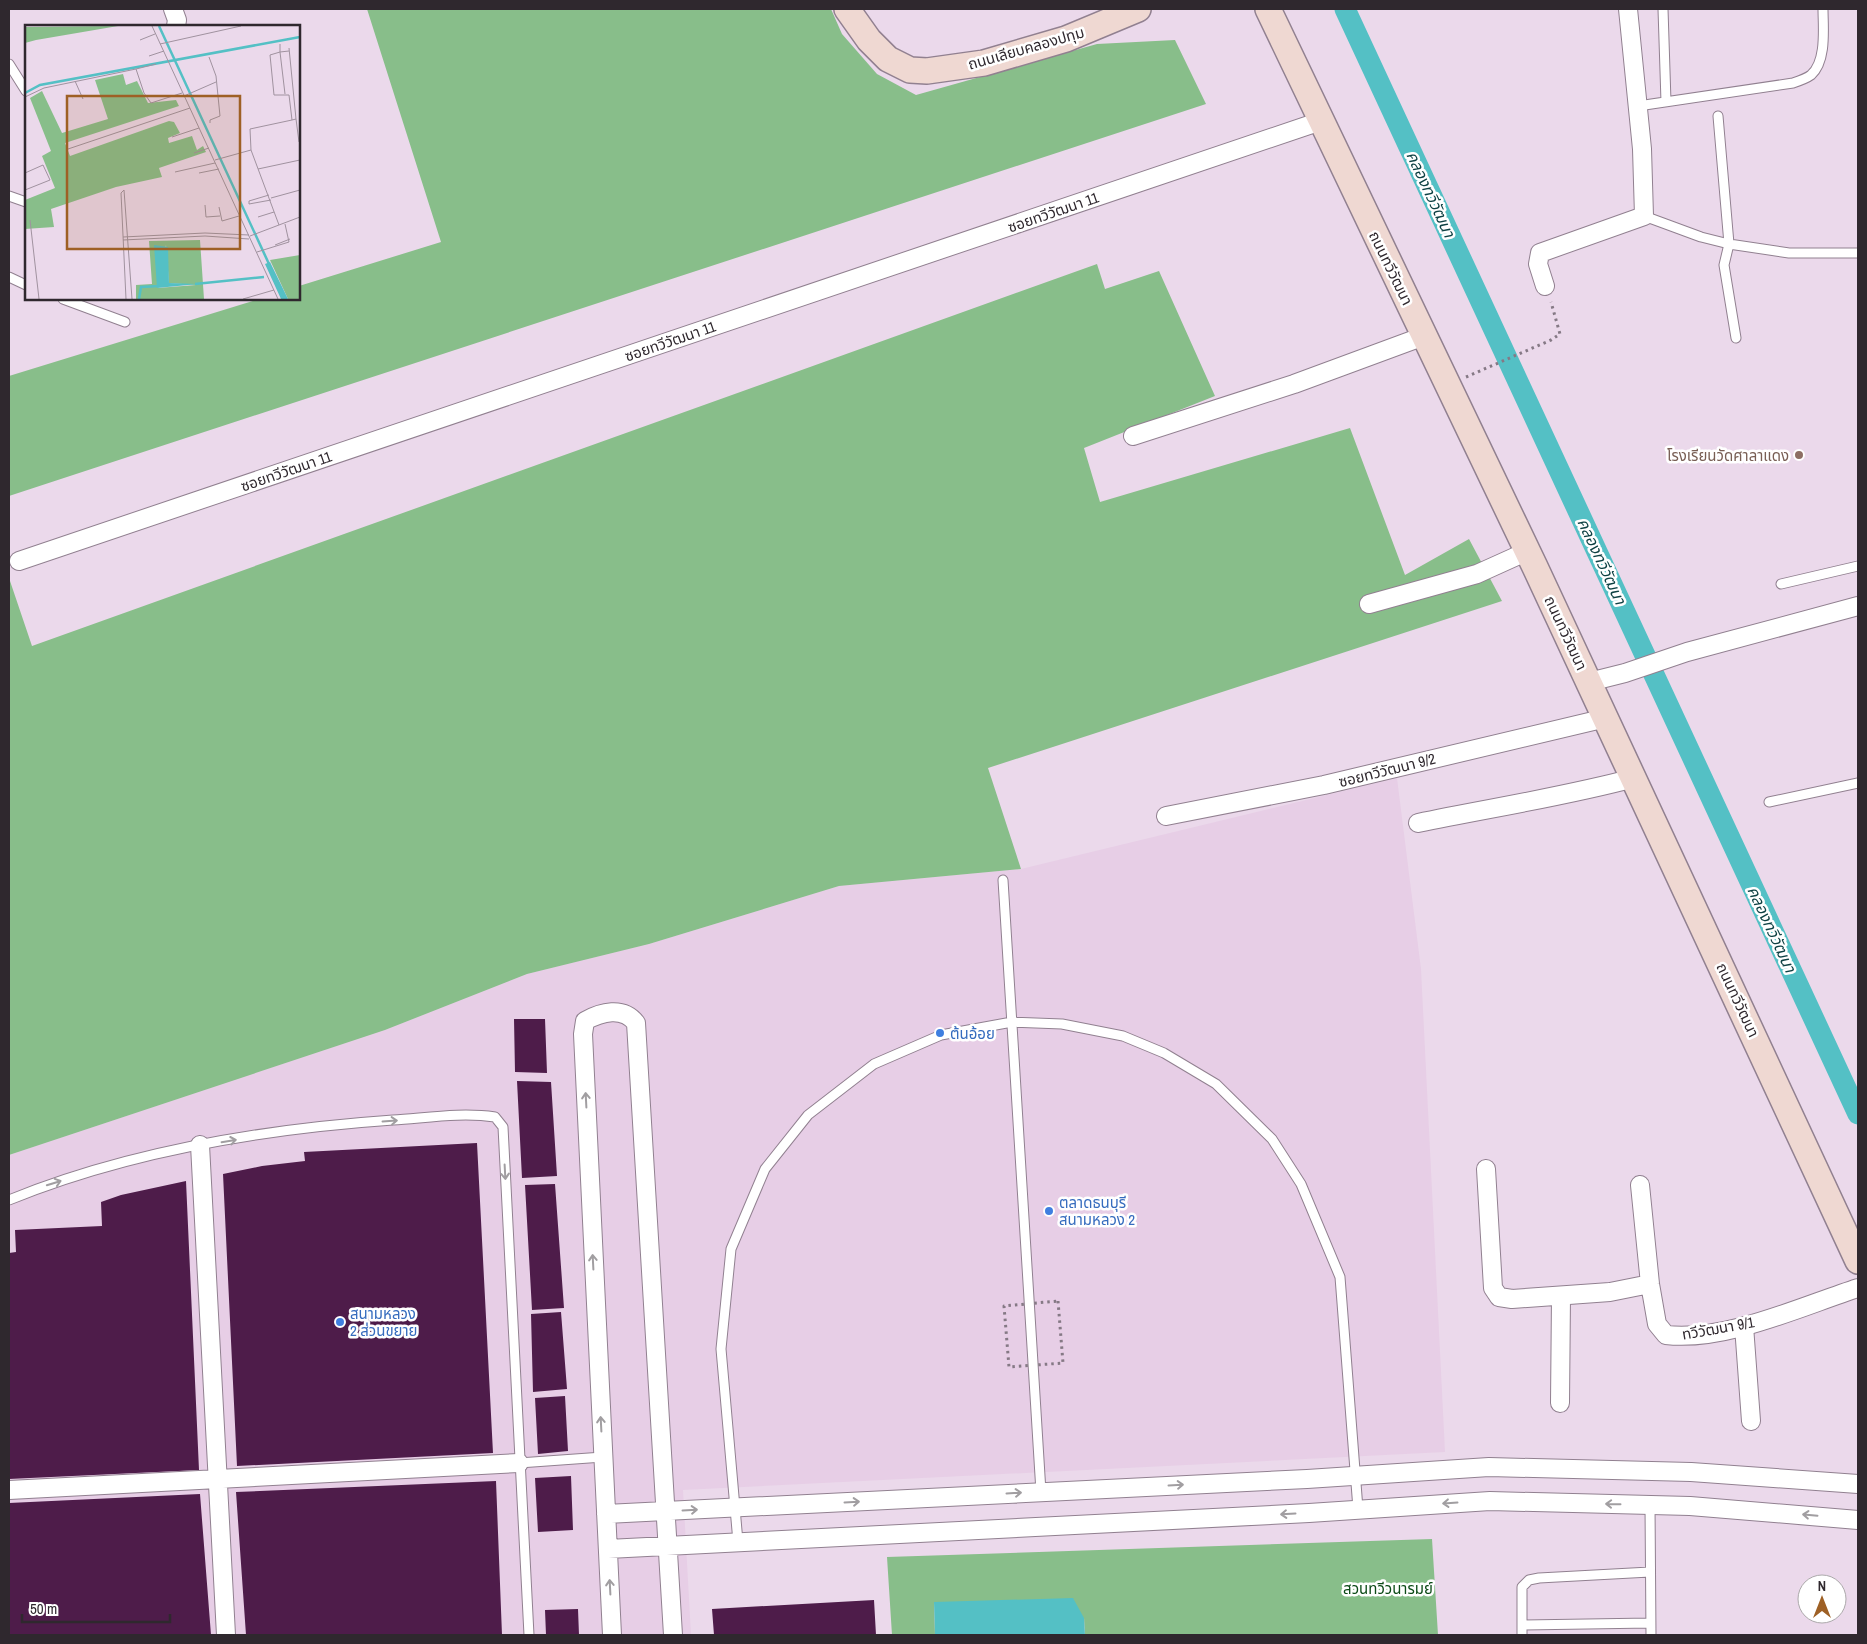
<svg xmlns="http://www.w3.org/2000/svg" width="1867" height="1644" font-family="'Archivo Narrow','Noto Sans Thai',sans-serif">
	<rect width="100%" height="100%" fill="#ebd9eb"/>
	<path fill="#e7cee6" d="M1397,778L1421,969L1445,1452L683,1490L691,1635H9V1155L385,1030L527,974L649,944L839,886L1021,869Z"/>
	<path fill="#88be8a" d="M367,9H831L842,34L877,74L916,95L1097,44L1175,40L1206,104L9,496V376L259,299H299V286L441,242Z
		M1097,264L1105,289L1159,271L1215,396L1084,448L1100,502L1350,428L1405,575L1469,539L1502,601L988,768L1021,869L839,886L649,944L527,974L385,1030L9,1155V578L32,646Z
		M1432,1539L1438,1635H1085L1084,1618L934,1602L935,1635H892L887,1557Z"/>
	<path fill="#54c0c5" d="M1073,1598L1084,1618L1085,1635H935L934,1602Z"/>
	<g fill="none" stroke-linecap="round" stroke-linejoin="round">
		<path stroke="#54c0c5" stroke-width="21" d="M1345,9L1858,1114"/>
	</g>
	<path fill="#4e1c4a" d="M514,1019H545L547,1073L515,1072Z
		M517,1081L551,1082L557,1176L522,1178Z
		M477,1143L493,1453L237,1466L223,1174L262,1166L305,1161L304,1152Z
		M186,1181L199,1470L9,1479V1253L16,1252L15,1230L102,1226L101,1202L121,1195Z
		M555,1184L564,1308L532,1310L525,1185Z
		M561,1312L567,1389L533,1392L531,1314Z
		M565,1396L568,1451L538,1454L535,1398Z
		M571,1476L573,1530L538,1532L535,1478Z
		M496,1481L502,1635H246L236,1492Z
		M200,1494L211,1635H9V1503Z
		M874,1600L876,1635H714L712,1609Z
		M578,1609L579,1635H546L545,1610Z"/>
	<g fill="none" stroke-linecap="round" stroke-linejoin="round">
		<g stroke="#918090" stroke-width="11">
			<path id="lane" d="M1663,9L1666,102
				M9,64L26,91
				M1638,106L1793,83C1799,81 1807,78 1811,75C1827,61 1823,27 1823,9
				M1718,116L1729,244L1724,265L1736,338
				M9,196L26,202
				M1644,216L1701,237L1729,244L1789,253H1858
				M9,277L26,285
				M63,299L125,322
				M1781,584L1858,566
				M1769,802L1858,783
				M1003,880L1041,1492
				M9,1200C129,1151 263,1129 393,1120C426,1118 461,1112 495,1117L503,1127L529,1635
				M519,1463L603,1457
				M1650,1505L1651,1635
				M738,1542L721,1349L731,1249L765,1169L808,1115L874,1064L941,1035L1012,1022L1062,1024L1123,1036L1164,1053L1216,1084L1272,1139L1301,1184L1340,1277L1358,1509
				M1522,1625L1650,1623
				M1522,1635V1587L1529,1580L1539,1578L1650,1572"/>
		</g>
		<g stroke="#918090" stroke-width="20">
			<path id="street" d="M173,9L177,20L176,26
				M1545,286L1538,264L1540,253L1644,216L1642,149L1628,9
				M1133,436L1294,384L1424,336
				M19,561L1321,121
				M1369,604L1477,574L1528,551
				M1589,682L1625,673L1687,652L1858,606
				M1166,816L1324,785L1606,718
				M1418,823C1490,808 1563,797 1634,778
				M200,1145L226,1635
				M1486,1169L1493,1288L1499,1297L1512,1299L1610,1292L1650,1284
				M1640,1185L1650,1284L1657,1324L1666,1335C1725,1342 1802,1306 1858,1288
				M1744,1326L1751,1421
				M1560,1403L1561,1296
				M9,1490L519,1463
				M606,1514L1307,1479L1489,1467L1691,1472L1858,1484
				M608,1549L1309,1513L1490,1501L1690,1506L1858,1520
				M612,1635L583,1034L585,1021C601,1012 623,1006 636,1023L673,1635"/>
		</g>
		<g stroke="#918090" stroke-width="28">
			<path id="secondary" d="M847,9L869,40L888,59L910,70L927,71L984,63L1066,39L1138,9
				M1268,9L1535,567L1858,1261"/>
		</g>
		<path stroke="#857985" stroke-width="3" stroke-dasharray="2.5 4" stroke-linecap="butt" d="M1466,377L1551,340L1560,334L1551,302
			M1058,1301L1063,1363L1009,1367L1004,1306Z"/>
		<use href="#lane" stroke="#fff" stroke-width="9"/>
		<use href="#street" stroke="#fff" stroke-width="18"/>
		<use href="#secondary" stroke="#efd8d2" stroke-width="25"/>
	</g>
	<defs><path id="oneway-shaft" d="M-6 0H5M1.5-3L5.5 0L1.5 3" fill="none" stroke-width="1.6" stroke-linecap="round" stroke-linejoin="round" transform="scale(1.25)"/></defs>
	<g stroke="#a19ea1">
		<use href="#oneway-shaft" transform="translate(586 1100) rotate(-93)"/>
		<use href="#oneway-shaft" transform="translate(390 1121) rotate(-4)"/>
		<use href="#oneway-shaft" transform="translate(229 1141) rotate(-9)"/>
		<use href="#oneway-shaft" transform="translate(505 1172) rotate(87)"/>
		<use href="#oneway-shaft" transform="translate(54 1183) rotate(-17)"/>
		<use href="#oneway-shaft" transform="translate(593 1262) rotate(-93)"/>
		<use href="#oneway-shaft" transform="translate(601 1424) rotate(-93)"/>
		<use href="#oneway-shaft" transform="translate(1176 1485) rotate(-3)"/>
		<use href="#oneway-shaft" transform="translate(1014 1493) rotate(-3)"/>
		<use href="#oneway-shaft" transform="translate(852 1502) rotate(-3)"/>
		<use href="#oneway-shaft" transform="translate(1450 1503) rotate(176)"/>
		<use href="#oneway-shaft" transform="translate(1613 1504) rotate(-179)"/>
		<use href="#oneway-shaft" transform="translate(690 1510) rotate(-3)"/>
		<use href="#oneway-shaft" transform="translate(1288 1514) rotate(177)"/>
		<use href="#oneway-shaft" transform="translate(1810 1515) rotate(-175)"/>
		<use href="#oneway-shaft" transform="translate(610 1587) rotate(-93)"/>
	</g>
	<circle fill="#8d6e63" stroke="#fff" stroke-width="2" cx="1799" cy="455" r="5"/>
	<g fill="#3f7fe0" stroke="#fff" stroke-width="2">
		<circle cx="940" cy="1033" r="5"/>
		<circle cx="1049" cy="1211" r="5"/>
		<circle cx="340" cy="1322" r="5"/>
	</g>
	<g text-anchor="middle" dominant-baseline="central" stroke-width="5" stroke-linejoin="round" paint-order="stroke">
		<g font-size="15" fill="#2f282e" stroke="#fff">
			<text transform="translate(1026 48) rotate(-16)">ถนนเลียบคลองปทุม</text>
			<text transform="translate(1053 212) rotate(-19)">ซอยทวีวัฒนา 11</text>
			<text transform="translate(1391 268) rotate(64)">ถนนทวีวัฒนา</text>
			<text transform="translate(670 341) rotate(-19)">ซอยทวีวัฒนา 11</text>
			<text transform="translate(286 471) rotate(-19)">ซอยทวีวัฒนา 11</text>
			<text transform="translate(1566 633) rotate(65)">ถนนทวีวัฒนา</text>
			<text transform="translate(1387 770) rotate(-14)">ซอยทวีวัฒนา 9/2</text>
			<text transform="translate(1738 1000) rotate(65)">ถนนทวีวัฒนา</text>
			<text transform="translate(1718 1328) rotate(-10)">ทวีวัฒนา 9/1</text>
		</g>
		<g font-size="15" fill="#785e54" stroke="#fff" text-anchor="end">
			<text x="1789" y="455">โรงเรียนวัดศาลาแดง</text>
		</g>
		<g font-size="15" fill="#366cbe" stroke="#fff" text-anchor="start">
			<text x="950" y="1033">ต้นอ้อย</text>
			<text x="1059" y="1202">ตลาดธนบุรี<tspan x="1059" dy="17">สนามหลวง 2</tspan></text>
			<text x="350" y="1313">สนามหลวง<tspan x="350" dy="17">2 ส่วนขยาย</tspan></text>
		</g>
		<g font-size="15" fill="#0b4a16" stroke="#fff">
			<text x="1388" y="1588">สวนทวีวนารมย์</text>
		</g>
		<g font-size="16" font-style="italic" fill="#0e4143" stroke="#fff">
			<text transform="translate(1431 194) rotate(65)">คลองทวีวัฒนา</text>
			<text transform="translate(1602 561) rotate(65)">คลองทวีวัฒนา</text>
			<text transform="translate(1772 929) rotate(65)">คลองทวีวัฒนา</text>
		</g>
	</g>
	<g transform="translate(25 25)">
		<rect width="275" height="275" fill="#ebd9eb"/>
		<path d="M93,1L11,15L0,18L1,2ZM98,49L101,60L112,56L123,78L151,75L154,81L40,118L45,131L144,96L149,97L155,108L143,113L144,118L167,111L172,125L178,121L181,127L134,143L137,152L91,162L26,184L29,202L0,204V175L30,163L17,131L26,126L5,73L17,66L37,108L83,94L70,55ZM175,215L179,274H111V260L127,259L124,216ZM141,220L144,258L171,260L132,263ZM275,230V274H263L245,235Z" fill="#88be8a" fill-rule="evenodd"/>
		<path d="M129,220L143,222L144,258L173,259L132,263ZM245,237L263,274H256L240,239Z" fill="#54c0c5"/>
		<path fill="none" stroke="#54c0c5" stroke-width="2.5" d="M134,1L244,239M0,68L15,60L275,12M170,259L239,252M114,274L116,262L134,261"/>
		<path fill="none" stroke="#a0929f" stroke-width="1" d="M127,1L253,274M115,15L130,9M135,19L216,1M264,23L271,94L267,95M124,31L139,26M184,32L191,51L195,91L185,95V98M111,44L131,39M50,56L58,74M260,69L255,27L264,26M159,71L191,57M0,72L19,63L111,44L119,68L126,78L157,68M271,94L274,117M147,112L174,103M43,124L165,83M169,128L184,123M190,135L226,125M233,144L275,135M150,147L190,138M0,148L18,140L25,155L0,165M174,148L194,144M244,170L224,176V179L246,175M246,173L275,165M180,180L181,192L195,191M194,182L197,196L214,191M233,192L249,187M5,195L14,274M254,200L226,125L225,104L267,95L264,70H249L245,30L255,27V19M225,211L275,192M98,212L180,208L224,210M98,215L180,211L224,214M250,220L265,214M232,227L264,217L260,199M101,274L96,168L99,165L107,274M218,274L249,265"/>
		<path fill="#9e6025" fill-opacity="0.15" stroke="#9e6025" stroke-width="2.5" d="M42,71H215V224H42Z"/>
		<rect width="275" height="275" fill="none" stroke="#2f282e" stroke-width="2.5"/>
	</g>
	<rect width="1867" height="1644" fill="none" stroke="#2f282e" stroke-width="20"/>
	<g transform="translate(1822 1599)"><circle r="24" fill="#ffffff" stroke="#aca9ab"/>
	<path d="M0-4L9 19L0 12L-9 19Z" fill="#9e6025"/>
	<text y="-8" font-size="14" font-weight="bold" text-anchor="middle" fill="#2f282e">N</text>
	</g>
	<path d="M22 1614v8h148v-8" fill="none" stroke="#2f282e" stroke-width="2.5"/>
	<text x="30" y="1614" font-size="15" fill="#2f282e" stroke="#ffffff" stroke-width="4" paint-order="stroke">50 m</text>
</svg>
